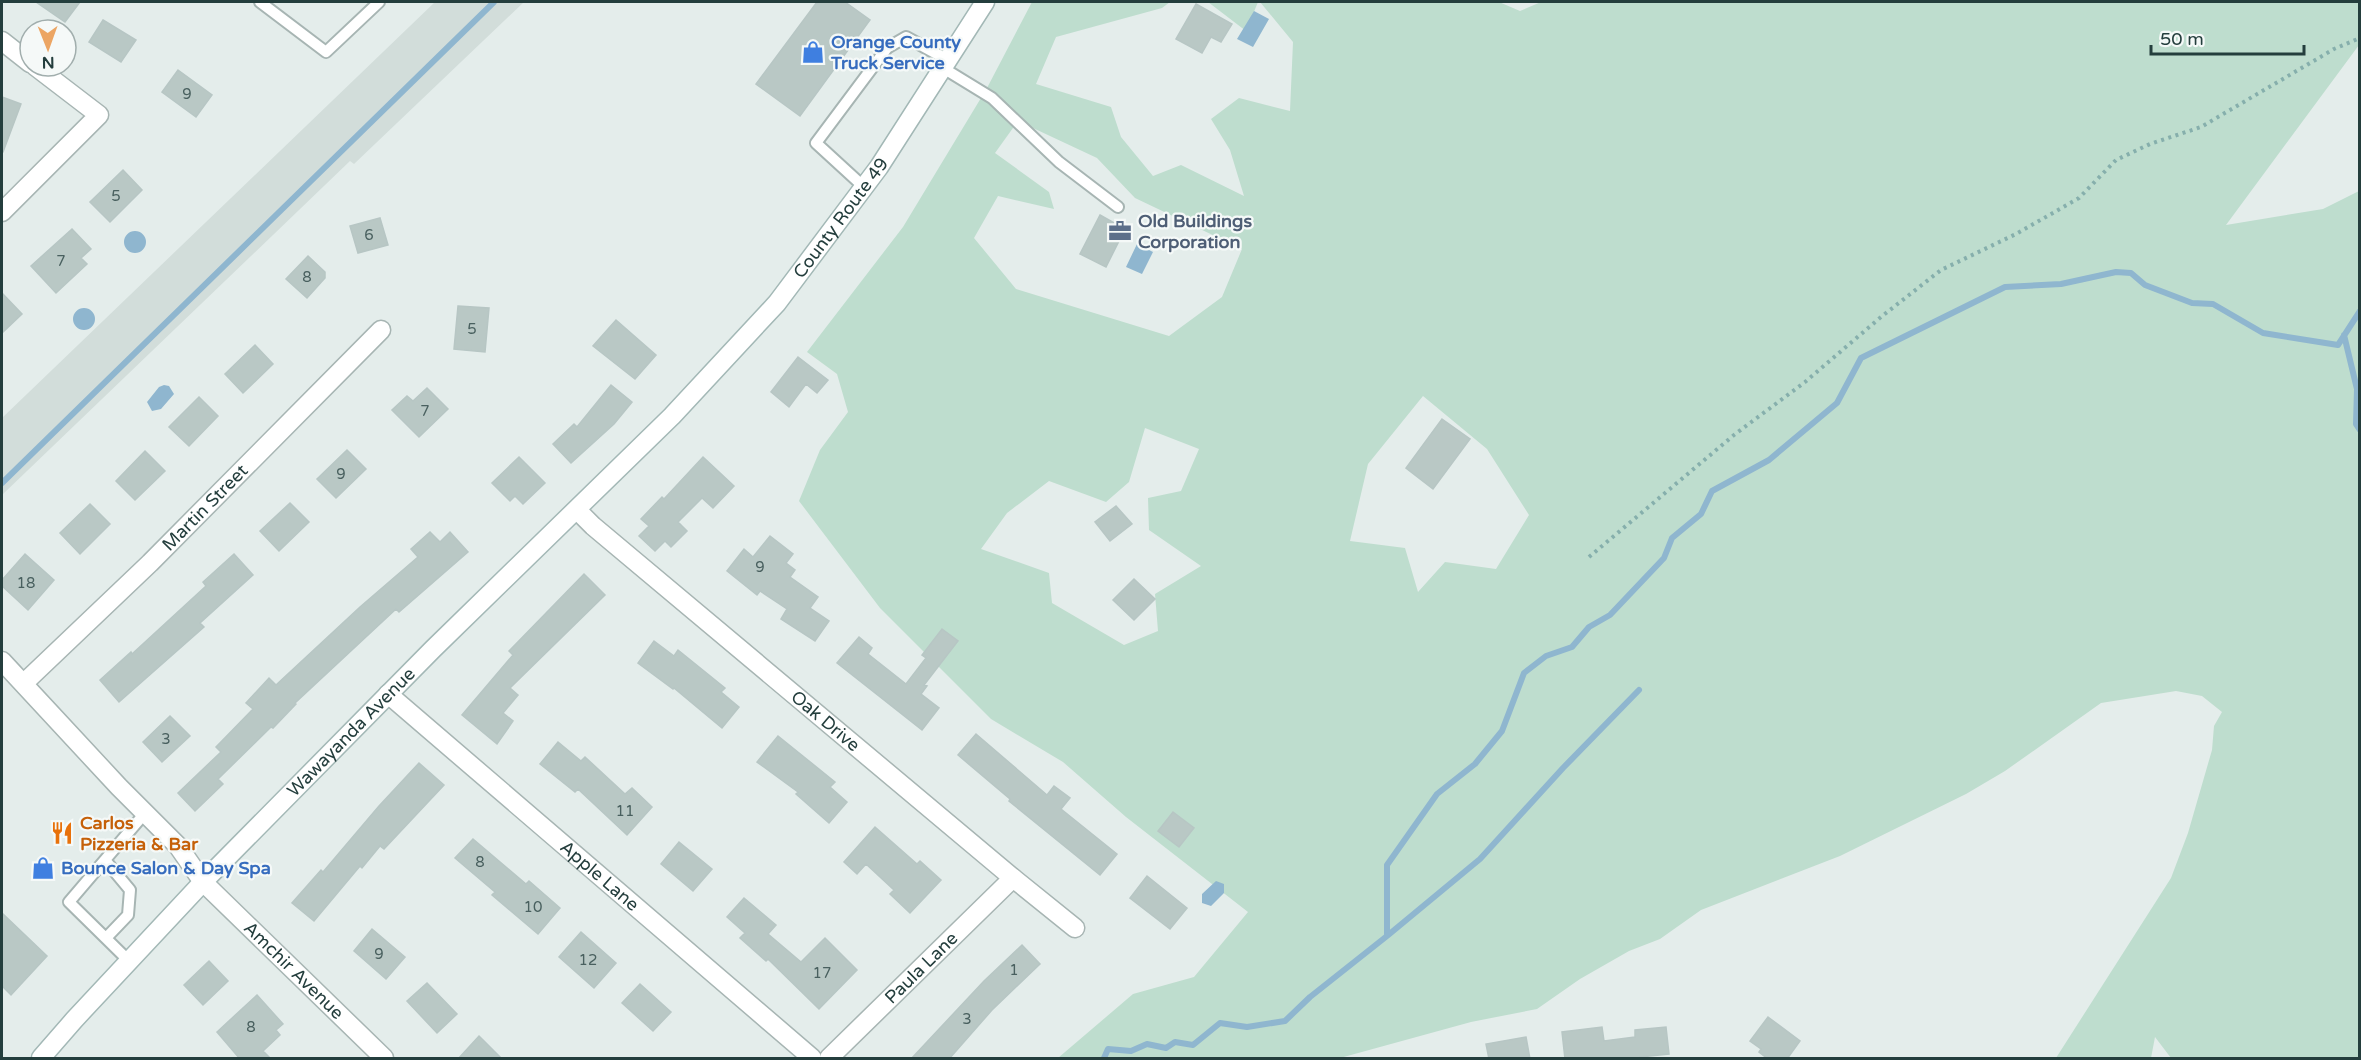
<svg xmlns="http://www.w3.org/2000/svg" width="2361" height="1060" font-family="'Varela Round',sans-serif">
	<rect width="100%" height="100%" fill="#e4edeb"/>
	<path fill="#d2ddda" d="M435,2H524L354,164L350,161L2,495V418Z"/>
	<path fill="#beddce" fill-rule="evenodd" d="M1032,2H1170L1162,8L1056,37L1036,84L1111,107L1121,137L1153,176L1181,165L1244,196L1230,150L1211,119L1239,98L1290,111L1293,42L1260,2H1499L1520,11L1541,2H2359V45L2226,225L2323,209L2359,191V1058H2171L2155,1037L2151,1058H2056L2171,878L2188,833L2212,750L2214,726L2222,712L2202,696L2176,691L2101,703L2005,771L1966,794L1840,856L1701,910L1660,939L1629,951L1580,979L1537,1009L1471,1022L1340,1058H1058L1133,994L1194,977L1248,912L1126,817L1063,762L991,719L880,608L799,501L820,450L848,412L837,374L807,352L903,227L987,88ZM1018,121L1097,158L1135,198L1242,249L1222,297L1169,336L1016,289L974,238L998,196L1054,209L1049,192L995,153ZM1423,396L1487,449L1529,515L1496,569L1445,562L1418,592L1405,548L1350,541L1368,464ZM1145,428L1199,449L1181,491L1148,498L1149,530L1201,566L1155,594L1158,631L1124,645L1052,603L1049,573L981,549L1007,513L1049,481L1106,502L1129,482Z
		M1208,2H1258L1246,31Z"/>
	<path fill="#8fb6cf" d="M1254,11L1269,19L1253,47L1237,39Z
		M124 242a11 11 0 1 1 22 0a11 11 0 1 1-22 0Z
		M1137,244L1153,252L1142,274L1126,267Z
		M73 319a11 11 0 1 1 22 0a11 11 0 1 1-22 0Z
		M164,385L169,386L174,394L161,409L152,411L147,402L159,387Z
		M1216,881L1224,884V893L1211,906L1202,903V894Z"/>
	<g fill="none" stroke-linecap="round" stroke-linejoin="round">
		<path stroke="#8fb6cf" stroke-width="6" d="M2344,335L2357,389L2356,424L2360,430
			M2,483L494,2
			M1387,936L1480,859L1563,768L1639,690
			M1104,1058L1108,1049L1131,1051L1147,1044L1166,1048L1175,1042L1193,1045L1220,1023L1247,1027L1285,1021L1310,997L1387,936V865L1437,794L1475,764L1502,731L1524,673L1546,656L1572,647L1589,627L1610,615L1664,558L1672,538L1701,514L1712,491L1769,460L1837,403L1861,358L2005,287L2061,284L2116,272L2131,273L2145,285L2192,303L2213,304L2263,333L2338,345L2360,311"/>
	</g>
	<path fill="#b9c8c5" stroke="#b7c6c4" stroke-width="1.5" d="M36,2H80L65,22Z
		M817,2H845L870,20L800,116L756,84Z
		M1196,4L1232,24L1221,42L1211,37L1202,53L1176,39Z
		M103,20L136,40L121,62L89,42Z
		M178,70L212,95L196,117L162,92Z
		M2,97L21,104L3,152H2Z
		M123,170L142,190L110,222L90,202Z
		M1100,215L1125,229L1106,267L1080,254Z
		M380,218L388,245L358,253L350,226Z
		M72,229L91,249L81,258L87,264L56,293L31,266Z
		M308,256L325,272V278L307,298L286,279Z
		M2,293L22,314L2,333Z
		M458,306L489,308L485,352L454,349Z
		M616,320L656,355L635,379L593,346Z
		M255,345L273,364L243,393L225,374Z
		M798,357L828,380L817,393L806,384L789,407L771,392Z
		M611,385L632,402L614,424L571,463L553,444L574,424L577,427Z
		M427,388L448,409L419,437L392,410L407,396L413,401Z
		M199,397L218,416L189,446L169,427Z
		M1442,419L1470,439L1433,489L1406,468Z
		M347,450L366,469L336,498L317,479Z
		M145,451L165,471L135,500L116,481Z
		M519,457L545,483L523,504L515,496L510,501L492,483Z
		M703,457L734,486L713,508L702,498L678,522L687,531L671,547L665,541L655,551L639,536L649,526L641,519L662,497L664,499Z
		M290,503L309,522L279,551L260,531Z
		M90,504L110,524L80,554L60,533Z
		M1116,506L1132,524L1110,541L1095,522Z
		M430,532L440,542L450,532L468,552L399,612L396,609L295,703L296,704L273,728L271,727L218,779L223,784L195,811L178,793L221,752L216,747L253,709L246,703L269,678L276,685L360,607L418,557L411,549Z
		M770,536L793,554L786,563L795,570L790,577L818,597L810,608L829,621L815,641L781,619L787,609L760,591L757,595L727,571L744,549L753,557Z
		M25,554L54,580L28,610L2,586V580Z
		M234,554L253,575L200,623L204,627L119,702L100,680L131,652L132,654L206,586L203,582Z
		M584,574L605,595L510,688L518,695L503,713L513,721L497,744L462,715L513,655L509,651Z
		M1134,579L1155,599L1134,620L1113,600Z
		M942,629L958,641L924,685L927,686L921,694L939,708L922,730L837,663L859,637L872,648L868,654L906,684L926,658L922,655Z
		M654,641L674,656L678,650L725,688L721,692L739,707L722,728L674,688L673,689L638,663Z
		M170,716L190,736L162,762L143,742Z
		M976,734L1047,795L1054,786L1070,798L1061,809L1117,854L1100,875L1009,801L1010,799L958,755Z
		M778,736L835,782L830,787L847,802L829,823L796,794L798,792L757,762Z
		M558,742L581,761L585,757L625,794L632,788L652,807L627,835L578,789L575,792L540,764Z
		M419,763L444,785L384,849L380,846L362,868L360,866L314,921L292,903L321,870L323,872L379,806Z
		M1173,812L1194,828L1179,847L1158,831Z
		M875,827L917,864L920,861L941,880L910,913L890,894L894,890L866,864L857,874L844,862Z
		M473,839L526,884L529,881L560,908L538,934L492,895L495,892L455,858Z
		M679,842L712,869L693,891L661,864Z
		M1147,876L1187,908L1170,929L1130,898Z
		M744,898L776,925L768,934L801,962L825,938L857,970L819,1009L768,959L766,961L740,938L745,933L727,917Z
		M2,913L47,956L11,995L2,986Z
		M372,929L405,957L386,979L354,951Z
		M581,932L616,963L594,988L559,957Z
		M1022,945L1040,964L992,1010L949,1059H911L984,981Z
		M209,961L228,981L203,1005L184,985Z
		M427,983L457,1014L437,1033L407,1001Z
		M640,984L671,1012L653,1031L622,1003Z
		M257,995L283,1024L276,1030L280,1035L263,1051L271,1059H240L217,1032Z
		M1768,1017L1800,1041L1787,1059H1768L1759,1052L1761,1049L1750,1041Z
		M1602,1027L1604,1041L1635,1037V1030L1666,1027L1669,1054L1640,1057V1059H1565L1562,1032Z
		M479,1036L502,1059H458Z
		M1526,1037L1530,1059H1489L1486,1044Z"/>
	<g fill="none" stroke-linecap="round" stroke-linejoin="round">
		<g stroke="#a7b5b3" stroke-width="14">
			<path id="lane" d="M260,2L326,52L379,2
				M943,68L992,98L1059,162L1118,207
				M864,187L816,143L887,48L906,37L948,60
				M105,860L130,890L128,915L106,938
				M129,961L69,902L145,813"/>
		</g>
		<g stroke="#a7b5b3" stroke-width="21">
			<g id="street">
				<path d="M2,41L30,63"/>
				<path d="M2,212L99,115L35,66"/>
				<path id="s1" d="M577,510L593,526L1013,878L1075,928"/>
				<path id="s2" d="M2,661L119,787L178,846L203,882L384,1058"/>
				<path id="s3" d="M24,683L150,563L381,330"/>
				<path id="s4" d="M388,694L812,1058"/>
				<path id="s5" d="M829,1058L1013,878"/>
			</g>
		</g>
		<g stroke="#a3b8b6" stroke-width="21">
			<g id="secondary">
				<path id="s6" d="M41,1058L74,1020L203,882L433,649L672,416L777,303L879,167L985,2"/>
			</g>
		</g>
		<path stroke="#86afac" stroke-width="4" stroke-dasharray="3 4.5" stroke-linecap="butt" d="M1589,557L1734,435L1805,382L1881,317L1941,270L2016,234L2079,198L2116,160L2150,144L2201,127L2334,49L2360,38"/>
		<use href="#lane" stroke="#fff" stroke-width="10"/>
		<use href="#street" stroke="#fff" stroke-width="18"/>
		<use href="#secondary" stroke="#fff" stroke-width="18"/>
	</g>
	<defs>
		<g id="shop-bare" transform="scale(1.8)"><path d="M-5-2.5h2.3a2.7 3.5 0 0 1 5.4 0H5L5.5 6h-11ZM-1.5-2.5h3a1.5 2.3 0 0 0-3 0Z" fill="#3f7fe0" stroke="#f5f9f8" stroke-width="2.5" paint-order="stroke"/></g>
		<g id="office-bare" transform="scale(1.8)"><path d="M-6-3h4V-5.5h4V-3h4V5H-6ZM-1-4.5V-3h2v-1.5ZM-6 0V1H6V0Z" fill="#5c6f8a" stroke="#f5f9f8" stroke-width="2.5" paint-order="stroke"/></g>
		<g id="restaurant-bare" transform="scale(1.8)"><path d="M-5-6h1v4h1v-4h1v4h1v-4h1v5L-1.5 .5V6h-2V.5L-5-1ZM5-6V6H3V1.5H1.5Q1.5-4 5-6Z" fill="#e8710a" stroke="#f5f9f8" stroke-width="2.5" paint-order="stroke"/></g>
	</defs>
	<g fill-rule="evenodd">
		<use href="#shop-bare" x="813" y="52"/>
		<use href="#office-bare" x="1120" y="231"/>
		<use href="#restaurant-bare" x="62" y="833"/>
		<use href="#shop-bare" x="43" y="868"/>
	</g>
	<g text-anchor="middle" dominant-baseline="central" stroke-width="4.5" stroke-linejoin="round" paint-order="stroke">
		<g font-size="15" fill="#49605f">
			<text x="187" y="94">9</text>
			<text x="116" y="196">5</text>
			<text x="369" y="235">6</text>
			<text x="61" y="261">7</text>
			<text x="307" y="277">8</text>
			<text x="472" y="329">5</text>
			<text x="425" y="411">7</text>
			<text x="341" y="474">9</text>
			<text x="760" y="567">9</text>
			<text x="26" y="583">18</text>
			<text x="166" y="739">3</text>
			<text x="625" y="811">11</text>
			<text x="480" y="862">8</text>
			<text x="533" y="907">10</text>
			<text x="379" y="954">9</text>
			<text x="588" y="960">12</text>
			<text x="1014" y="970">1</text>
			<text x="822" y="973">17</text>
			<text x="967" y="1019">3</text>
			<text x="251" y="1027">8</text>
		</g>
		<g font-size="18" font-weight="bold" fill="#366cbe" stroke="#f5f9f8" text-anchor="start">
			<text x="831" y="42">Orange County<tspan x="831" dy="21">Truck Service</tspan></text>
			<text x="61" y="868">Bounce Salon &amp; Day Spa</text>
		</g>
		<g font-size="18" fill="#243e3d" stroke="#f5f9f8">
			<text stroke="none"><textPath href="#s6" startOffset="1161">County Route 49</textPath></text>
			<text stroke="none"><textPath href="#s3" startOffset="252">Martin Street</textPath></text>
			<text stroke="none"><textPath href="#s1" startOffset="326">Oak Drive</textPath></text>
			<text stroke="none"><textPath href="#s6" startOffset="450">Wawayanda Avenue</textPath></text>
			<text stroke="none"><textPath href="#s4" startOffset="279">Apple Lane</textPath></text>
			<text stroke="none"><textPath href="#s5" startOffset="129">Paula Lane</textPath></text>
			<text stroke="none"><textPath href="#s2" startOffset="426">Amchir Avenue</textPath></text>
		</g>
		<g font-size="18" font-weight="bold" fill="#4e5e75" stroke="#f5f9f8" text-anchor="start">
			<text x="1138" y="221">Old Buildings<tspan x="1138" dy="21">Corporation</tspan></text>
		</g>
		<g font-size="18" font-weight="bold" fill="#c56008" stroke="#f5f9f8" text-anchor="start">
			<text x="80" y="823">Carlos<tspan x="80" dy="21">Pizzeria &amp; Bar</tspan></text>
		</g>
	</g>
	<rect width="2361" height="1060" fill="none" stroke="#243e3d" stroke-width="6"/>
	<g transform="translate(48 48) rotate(179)"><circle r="28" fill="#f5f9f8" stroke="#a1aead" stroke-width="1.5"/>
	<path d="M0-4.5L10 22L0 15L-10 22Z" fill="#eca563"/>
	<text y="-9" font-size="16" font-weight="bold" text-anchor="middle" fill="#243e3d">N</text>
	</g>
	<path d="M2151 45v9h153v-9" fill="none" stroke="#243e3d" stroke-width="3"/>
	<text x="2160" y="45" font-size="18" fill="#243e3d" stroke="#f5f9f8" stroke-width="4.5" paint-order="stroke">50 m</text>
</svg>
